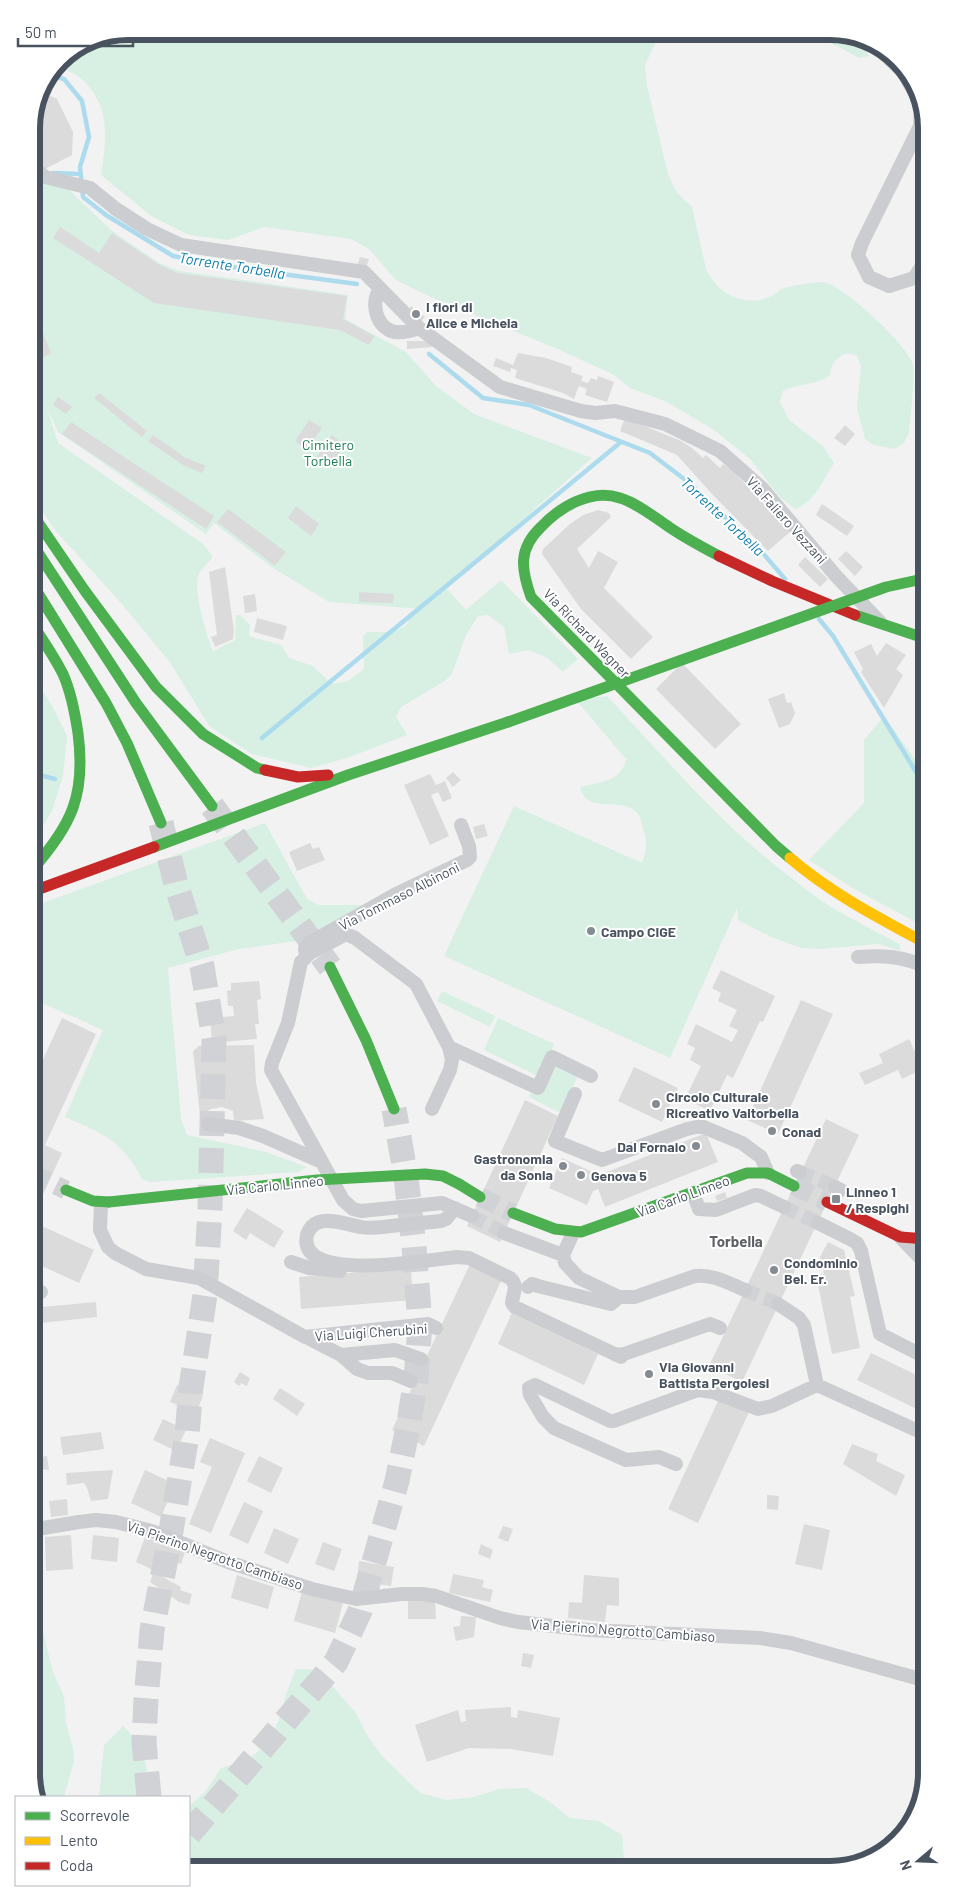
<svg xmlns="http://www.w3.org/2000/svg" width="958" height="1901" font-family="Barlow,sans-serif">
	<rect width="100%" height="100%" fill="#f2f2f2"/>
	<path fill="#d7f0e3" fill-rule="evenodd" d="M128,31H659L658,37L645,65L647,86L668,174L677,193L692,207L706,269C713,282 719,290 732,296C745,302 759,302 772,296C776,294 778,291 781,289C789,286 814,282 823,282C842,284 905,343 912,362C916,372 910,421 909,434L903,444L894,449L874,445L865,439L857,408L861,366L857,356L847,353C836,358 831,362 830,375C816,386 798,383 783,391L780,402L789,420L823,446L834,463C823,480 814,503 795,509L779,496L751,460L714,430L667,402L630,388L614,375L560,350L431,297L396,280L369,249L351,239L264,227L228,240L189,235L151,216L101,175C107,138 111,102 78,76C72,72 64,69 57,65L60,59L91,38Z
		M786,31H837L858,40L869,56L859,58L831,43L792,35Z
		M31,179L68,189L112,231L159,263L180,271L348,295L345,319L406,352L436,386L474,414L592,458L446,588L466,610L501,580L578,659L563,672L547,658L529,650L509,654L504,627L488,615L478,616L466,635L452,674L445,681L401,707L396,717L407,735L347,758L311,768L252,754L210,727L169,661L122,604L54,529L31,493ZM47,408L58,432L206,534L214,523L273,568L329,602L422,609L410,618L406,626L392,632H367L363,636L364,669L348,681L332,684L313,666L289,658L281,645L249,636L250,625L240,615H236L235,640L213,651C207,637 192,588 199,574C202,568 208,563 212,558L211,554L203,544L58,443Z
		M31,673L51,704L67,736L63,776L52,811L31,846Z
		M607,696C665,758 721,825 789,876C806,890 826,905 845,915C863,925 881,934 899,944L901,951L878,944L820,949L801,948L771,937L738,920L737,908L670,1058L444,956L514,806L642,863C646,852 648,840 643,829C642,825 641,818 638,814C622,794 587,817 580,787C599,782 622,782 626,759L576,700Z
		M884,716L927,776V928L854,889L809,860L864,803V740Z
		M265,823L307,899L319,905H366L297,941L239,949L168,968L181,1119L187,1135L266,1152L307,1167L299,1172L150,1182L142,1179C123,1141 102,1133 65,1117L103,1030L35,1000L31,1006V907Z
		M442,991L495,1016L490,1027L437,1001Z
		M498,1018L554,1044L540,1077L484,1050Z
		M553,1062L579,1074L560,1113L529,1097L533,1088Z
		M31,1621H36L43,1632L53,1672L64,1696L66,1723L73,1748L74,1761L64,1797H36L31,1773Z
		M296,1669L322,1670L335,1689L355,1712L367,1735L382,1756L420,1793L446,1800L474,1797L499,1789L526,1788L550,1802L570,1818L599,1821L622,1835L625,1870H189V1806L205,1792L221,1768L246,1761L267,1744L279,1720L286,1694Z
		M123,1726L141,1744L147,1771L143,1797H99L104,1745Z"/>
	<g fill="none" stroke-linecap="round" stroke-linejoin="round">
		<path stroke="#addbee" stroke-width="4.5" d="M52,76L64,79L82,101L89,137L80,167L83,197L106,215L173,256L244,269L357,284
			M53,173L81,174
			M429,354L483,398L529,405L650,453L688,482L761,551L785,579
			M819,619L833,636L927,790
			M262,738L621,442
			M31,773L55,779"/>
	</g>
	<path fill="#dbdbdc" d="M44,93L57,99L73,132L72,155L45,169L31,143V122Z
		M60,227L99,253L112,233L158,264L178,273L347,296L343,319L374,336L369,345L340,330L154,303L53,238Z
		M360,257L369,259L366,268L357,266Z
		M31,293L43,333L51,353L42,358L31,327Z
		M411,306L425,317L420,322L407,311Z
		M407,341H433L432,347L407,349Z
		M518,353L546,358L572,367L571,372L583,376L581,381L588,383L591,378L597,380L598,376L614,382L607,402L585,395L587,389L579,386L574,399L563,393L515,378L517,370L511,368L510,372L493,366L496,358L513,365Z
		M99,393L147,431L142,437L94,398Z
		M58,397L72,407L66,414L53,405Z
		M625,418L681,441L692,448L703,458L706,455L720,468L723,464L733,471L790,532L768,551L712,494L677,455L620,431Z
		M309,420L322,428L307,450L295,441Z
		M71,422L214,516L206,529L62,434Z
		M845,425L855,434L845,446L834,438Z
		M153,435L186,458L206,466L202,473L183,465L148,441Z
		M332,435L345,445L330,466L317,457Z
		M822,504L854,526L847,536L816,515Z
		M296,506L319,524L311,536L288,518Z
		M228,509L286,552L275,566L217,522Z
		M598,510L609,513L611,517L577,549L589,568L598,551L618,562L604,588L653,637L631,659L581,609L542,554L543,549L570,524L583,515Z
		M846,551L863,567L855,576L838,559Z
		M805,557L828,579L820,587L798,565Z
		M225,567L234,631L233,639L215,647L211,637L217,635L209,572Z
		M359,592L394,594L393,603L359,602Z
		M255,594L257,611L245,613L243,596Z
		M257,618L287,626L283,640L254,632Z
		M886,643L906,655L896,669L903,675L884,708L861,672L863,669L854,652L871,644L877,656Z
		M682,663L741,724L715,749L656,689Z
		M784,693L787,703L791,702L795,713L790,724L779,728L768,699Z
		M453,772L461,780L453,787L446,778Z
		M430,774L436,785L445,781L452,798L443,802L438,792L431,795L449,836L430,845L404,785Z
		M484,824L488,836L476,839L473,827Z
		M310,843L313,849L319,847L325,860L297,871L289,852Z
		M721,970L775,996L763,1022L760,1021L733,1078L727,1075L710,1111L685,1099L701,1066L690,1060L695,1048L687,1044L696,1024L732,1042L738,1030L729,1026L737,1010L718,1001L721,993L712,988Z
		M259,981L261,999L257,1000L259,1024H255L257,1039L212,1043L210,1018L234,1016L233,1006H228L227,991L231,990V983Z
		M801,1000L833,1014L778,1134L747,1120Z
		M62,1018L96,1034L45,1145L62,1153L31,1221V1086Z
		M909,1039L923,1069L902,1079L898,1070L865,1085L859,1073L883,1063L879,1054Z
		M254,1045L256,1083L264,1119L234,1121L233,1111L222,1107L211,1109L200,1115L193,1051L199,1046Z
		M634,1067L678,1088L662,1122L618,1101Z
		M525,1100L558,1116L500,1242L467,1226Z
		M826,1119L859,1135L742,1382L709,1366Z
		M706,1133L718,1162L605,1207L598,1189L593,1191L587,1205L549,1188L562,1158L599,1175Z
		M725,1192L727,1198L717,1201L715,1196Z
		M247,1208L284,1231L274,1248L250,1233L246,1240L233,1231Z
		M42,1226L94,1250L79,1283L31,1261V1250Z
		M828,1242L844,1250L855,1296L850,1297L860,1348L832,1354L816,1275L824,1274L820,1257Z
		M471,1262L503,1277L424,1446L392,1430Z
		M411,1268L413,1300L301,1309L299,1277Z
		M96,1302L97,1317L31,1324V1308Z
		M512,1313L598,1354L584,1385L498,1344Z
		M871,1353L927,1380V1414L857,1380Z
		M240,1372L250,1378L247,1386L241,1383L239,1386L234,1382Z
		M177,1385L203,1396L196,1413L170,1402Z
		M280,1388L305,1404L297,1416L273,1399Z
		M718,1401L749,1412L698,1523L668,1509Z
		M163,1419L186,1430L176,1451L153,1440Z
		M101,1432L104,1449L63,1455L60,1437Z
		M210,1438L245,1453L211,1533L189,1524L212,1467L200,1462Z
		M852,1444L878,1454L876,1461L905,1475L896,1496L843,1464Z
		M41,1446L40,1457L47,1456L49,1470L31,1468V1447Z
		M259,1456L283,1468L271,1493L247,1481Z
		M113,1470L108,1499L91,1501L87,1488L84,1483L67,1485L66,1473Z
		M145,1470L175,1484L161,1517L131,1503Z
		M767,1495L779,1496L778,1510L767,1509Z
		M67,1499L68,1515L51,1517L49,1501Z
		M244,1502L263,1511L248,1544L229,1535Z
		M804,1524L830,1530L822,1570L795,1564Z
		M503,1526L513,1529L508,1542L498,1538Z
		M274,1528L299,1539L288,1564L264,1553Z
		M71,1535L73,1569L46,1571L45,1537Z
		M93,1535L119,1538L117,1562L91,1559Z
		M145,1537L185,1552L181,1564L159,1556L153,1570L136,1562Z
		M323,1542L342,1549L334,1571L315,1564Z
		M481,1544L493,1550L490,1559L478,1554Z
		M359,1561L394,1567L391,1586L357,1581Z
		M155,1568L164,1572L163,1577L181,1587L180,1590L192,1594L189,1605L179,1602L150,1582Z
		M453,1574L484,1580L482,1587L493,1590L490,1602L449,1593Z
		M237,1575L274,1587L268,1609L231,1598Z
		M584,1575L619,1578V1606L607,1605L605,1622L568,1618L569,1602L582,1603Z
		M302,1591L343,1603L335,1633L294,1621Z
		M408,1599H435L436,1619H408Z
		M461,1616L476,1617L474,1637L456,1641L453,1627L460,1626Z
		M523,1653L534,1655L531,1668L521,1666Z
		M511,1707V1717L517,1718L518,1710L560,1718L553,1756L511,1749L469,1748L427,1762L415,1725L458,1710L461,1722L466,1721L465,1710Z"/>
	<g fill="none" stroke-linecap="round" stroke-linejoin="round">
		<path stroke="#d0d2d5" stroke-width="14" stroke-dasharray="14 7" stroke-linecap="butt" d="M800,1172L835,1187
			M784,1207L818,1223
			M472,1216L504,1233
			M745,1290L778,1304"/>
		<path stroke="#d0d2d5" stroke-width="19" stroke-dasharray="19 9" stroke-linecap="butt" d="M31,1173L66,1190
			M794,1186L827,1202
			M480,1197L513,1213"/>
		<path stroke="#d0d2d5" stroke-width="25" stroke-dasharray="25 12" stroke-linecap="butt" d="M212,806L330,967
			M149,1797L144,1742L146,1699L152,1630L169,1543L187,1435L191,1387L205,1295L210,1209L214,1039L202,966L176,884L161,823
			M189,1834L336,1662L360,1611L397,1481L409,1422L416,1379L420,1324L414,1246L406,1177L394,1109"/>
		<path stroke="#cccdd0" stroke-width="14" d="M876,46L903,72L921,104L920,126L862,243L858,255L869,277L889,286L914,278L925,261L927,251
			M31,160L35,168L45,177L90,188L116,209L147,229L181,245L364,272L419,328L500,387L581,411L595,413L615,411L665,424L720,451L762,488L836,576L880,622
			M380,289C371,302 375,324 391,331C400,334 411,331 419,328
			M306,956L305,949L309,943L396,894L467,860L470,857L469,846L461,825
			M858,957C882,955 905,956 927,968
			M449,1047L538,1088L552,1057L591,1076
			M575,1094L555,1141L602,1160L687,1129L701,1126L742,1143L761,1157L768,1173
			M432,1109L450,1070L452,1060L449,1047L416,984L355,938L346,934L310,953L301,962L288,1023L272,1063L271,1070L343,1200L353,1209L361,1211L442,1203L472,1216
			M208,1124L239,1128L263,1136L322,1162
			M797,1171L800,1172
			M835,1187L841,1190
			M693,1193L699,1209L716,1210L755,1195L761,1196L784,1207
			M101,1203L100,1230L108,1247L115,1253L146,1269L199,1278L305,1337L428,1324L436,1328
			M455,1208L446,1219L441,1221C424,1223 408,1224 391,1226C381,1227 371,1229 361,1227C349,1225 331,1218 319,1222C313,1224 309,1229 307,1235C296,1285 431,1259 457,1257L469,1258L510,1278C519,1286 513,1292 512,1303L515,1307L621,1357
			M818,1223L850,1239L857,1243L861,1251L880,1334L927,1358
			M504,1233L563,1255L573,1233
			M900,1237L927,1265
			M563,1255L565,1263L579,1278L619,1297H635L695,1276C713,1274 728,1283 745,1290
			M291,1262L309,1268L340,1271
			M528,1287L532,1284L538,1286L611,1304L619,1297
			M31,1288L41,1292
			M778,1304L799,1318L804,1325L817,1385L927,1435
			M308,1338L341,1355L357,1369L368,1373H392L411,1381
			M341,1355L395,1350L421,1359
			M616,1355L624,1354L710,1324L720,1328
			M676,1464L659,1457L626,1460L554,1428L543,1417L530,1395L529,1388L535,1385L610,1421H614L698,1390L713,1392L758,1409L772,1406L817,1385
			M31,1530L79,1522L96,1520L116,1522L152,1531L228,1562L312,1589L356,1599L402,1594H422L436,1596L500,1618L518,1622L589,1630L760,1638L791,1643L927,1681"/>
		<path stroke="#4caf50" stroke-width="11" d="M31,512L85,591L156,687L203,734L257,768L265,770
			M35,548L136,703L212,806
			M719,556C702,547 685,538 669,527C654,517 637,503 620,498C591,488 560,507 541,527C518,549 521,569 531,597L776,846L790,858
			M31,582L106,703L127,743L161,823
			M855,615L927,639
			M31,622C42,639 54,656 63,674C71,692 75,713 78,733C86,795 72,825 31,871
			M154,847L348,775L508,722
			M330,967L366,1040L394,1109
			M459,1184L480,1197
			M66,1190L93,1201L109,1202
			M513,1213L555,1229L581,1232L747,1173H768L794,1186"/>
		<path stroke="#ffc107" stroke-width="11" d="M790,858C832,894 879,918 927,944"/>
		<path stroke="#c62828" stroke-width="11" d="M719,556L772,581L855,615
			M265,770L298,777L328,775
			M31,892L154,847
			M827,1202L900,1237L927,1239"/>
		<path stroke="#4caf50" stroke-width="11" d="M508,722L886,587L927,578
			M109,1202L317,1180L425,1174L443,1176L459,1184"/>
	</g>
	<g fill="#848b92" stroke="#fff" stroke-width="2">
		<circle cx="416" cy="314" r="5"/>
		<circle cx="591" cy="931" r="5"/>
		<circle cx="656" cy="1104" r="5"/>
		<circle cx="772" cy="1131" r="5"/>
		<circle cx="696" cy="1146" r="5"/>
		<circle cx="563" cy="1166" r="5"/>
		<circle cx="581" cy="1175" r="5"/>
		<rect x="831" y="1194" width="10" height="10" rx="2.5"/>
		<circle cx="774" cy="1270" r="5"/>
		<circle cx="649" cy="1374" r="5"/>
	</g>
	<g text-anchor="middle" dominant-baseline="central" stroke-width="4" stroke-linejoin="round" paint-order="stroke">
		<g font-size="14" font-weight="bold" fill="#49535f" stroke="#fff" text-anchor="start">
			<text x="426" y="306">I fiori di<tspan x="426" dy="16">Alice e Michela</tspan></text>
			<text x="601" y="931">Campo CIGE</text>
			<text x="666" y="1096">Circolo Culturale<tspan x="666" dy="16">Ricreativo Valtorbella</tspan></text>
			<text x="782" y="1131">Conad</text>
			<text x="686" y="1146" text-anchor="end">Dal Fornaio</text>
			<text x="553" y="1158" text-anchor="end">Gastronomia<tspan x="553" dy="16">da Sonia</tspan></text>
			<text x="591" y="1175">Genova 5</text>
			<text x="846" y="1191">Linneo 1<tspan x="846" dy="16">/ Respighi</tspan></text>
			<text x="784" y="1262">Condominio<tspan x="784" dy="16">Bel. Er.</tspan></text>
			<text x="659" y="1366">Via Giovanni<tspan x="659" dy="16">Battista Pergolesi</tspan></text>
		</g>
		<g font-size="14" fill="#198155" stroke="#fff">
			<text x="328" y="444">Cimitero<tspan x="328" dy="16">Torbella</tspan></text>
		</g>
		<g font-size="14" fill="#49535f" stroke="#fff">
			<text transform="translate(787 520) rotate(48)">Via Faliero Vezzani</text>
			<text transform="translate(587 633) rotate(46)">Via Richard Wagner</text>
			<text transform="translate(399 896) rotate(-27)">Via Tommaso Albinoni</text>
			<text transform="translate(275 1185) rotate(-6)">Via Carlo Linneo</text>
			<text transform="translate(683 1196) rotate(-20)">Via Carlo Linneo</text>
			<text transform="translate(371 1332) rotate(-4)">Via Luigi Cherubini</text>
			<text transform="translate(215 1555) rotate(19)">Via Pierino Negrotto Cambiaso</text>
			<text transform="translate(623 1630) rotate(4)">Via Pierino Negrotto Cambiaso</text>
		</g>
		<g font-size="15" font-style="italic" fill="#0e7fac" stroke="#fff">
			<text transform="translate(232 265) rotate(9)">Torrente Torbella</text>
			<text transform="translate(723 516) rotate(43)">Torrente Torbella</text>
		</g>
		<g font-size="15" font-weight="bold" fill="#5e6166" stroke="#fff">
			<text x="736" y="1241">Torbella</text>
		</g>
	</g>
	<path d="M0 0H958V1901H0ZM128 40H830A88 88 0 0 1 918 128V1773A88 88 0 0 1 830 1861H128A88 88 0 0 1 40 1773V128A88 88 0 0 1 128 40Z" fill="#fff" fill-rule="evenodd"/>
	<path fill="none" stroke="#49535f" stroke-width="6" d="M128 40H830A88 88 0 0 1 918 128V1773A88 88 0 0 1 830 1861H128A88 88 0 0 1 40 1773V128A88 88 0 0 1 128 40Z"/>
	<rect x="15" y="1796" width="175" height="90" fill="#ffffff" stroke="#b6babf"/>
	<rect x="25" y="1812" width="25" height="8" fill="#4caf50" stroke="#b6babf"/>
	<text x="60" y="1821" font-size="15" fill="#49535f">Scorrevole</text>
	<rect x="25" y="1837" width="25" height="8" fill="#ffc107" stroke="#b6babf"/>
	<text x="60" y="1846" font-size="15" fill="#49535f">Lento</text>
	<rect x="25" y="1862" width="25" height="8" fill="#c62828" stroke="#b6babf"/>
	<text x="60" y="1871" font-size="15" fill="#49535f">Coda</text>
	<g transform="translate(918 1861) rotate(251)" stroke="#ffffff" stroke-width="4" paint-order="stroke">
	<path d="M0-4L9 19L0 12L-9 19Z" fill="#49535f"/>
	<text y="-8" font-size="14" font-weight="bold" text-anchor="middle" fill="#49535f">N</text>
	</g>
	<path d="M18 38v8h115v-8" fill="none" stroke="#49535f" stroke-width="2.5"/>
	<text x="25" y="38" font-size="15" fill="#49535f" stroke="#ffffff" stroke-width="4" paint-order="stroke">50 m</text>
</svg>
